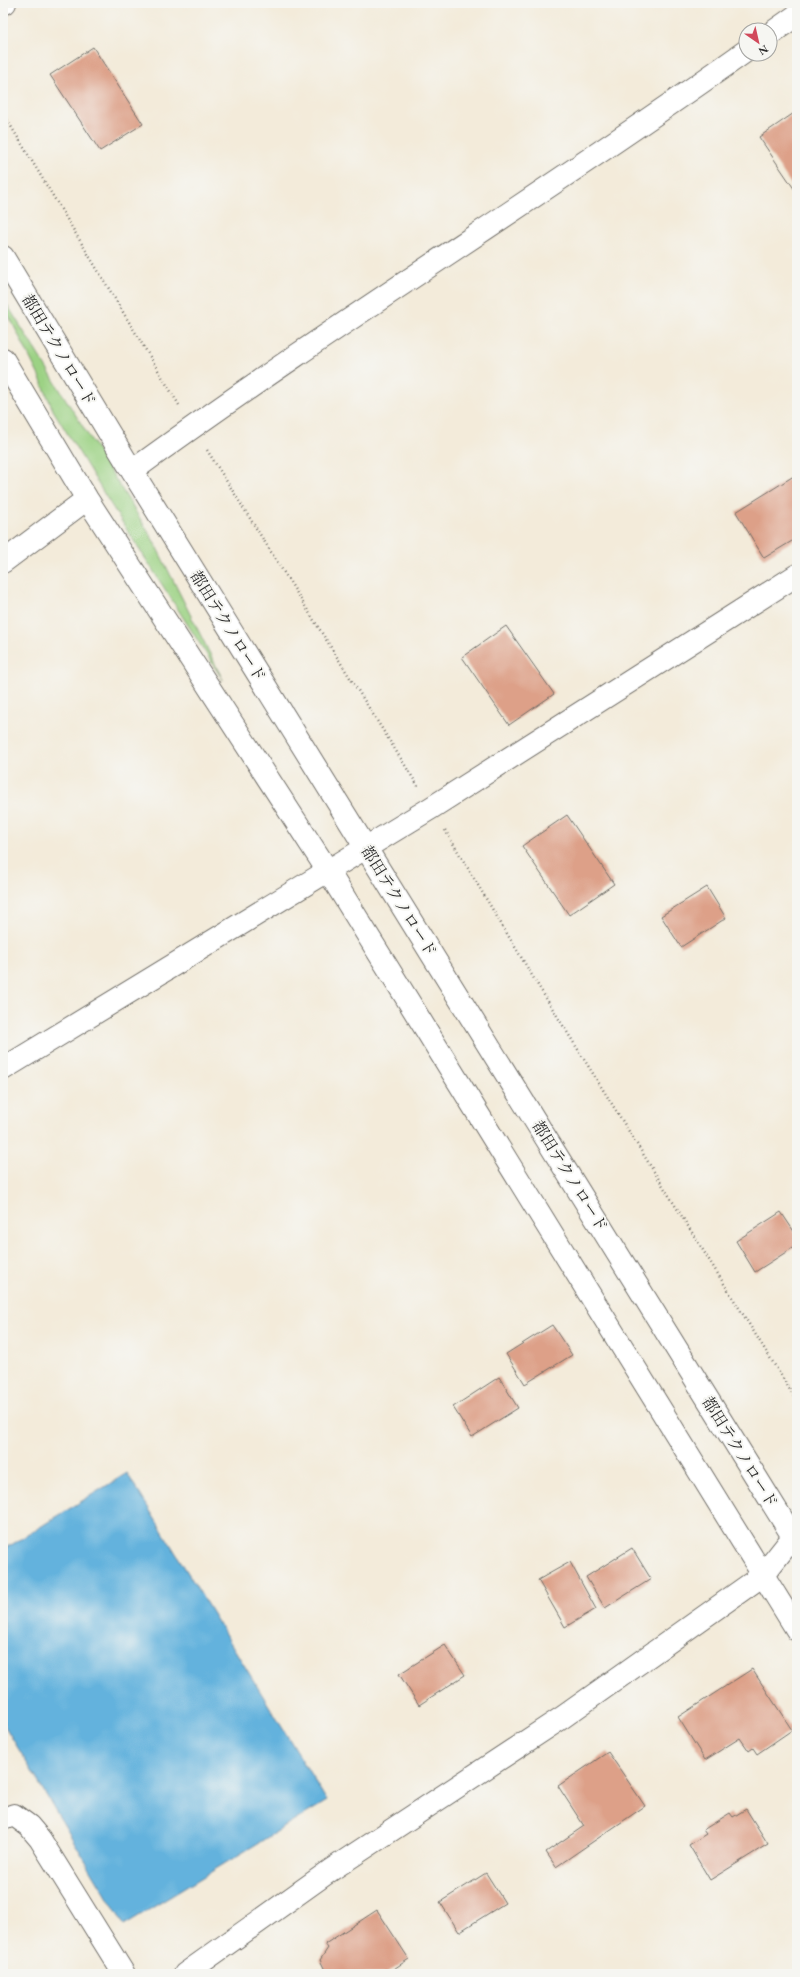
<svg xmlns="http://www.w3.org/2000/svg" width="800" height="1977" font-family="'EB Garamond','Noto Serif JP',serif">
	<rect width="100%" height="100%" fill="#f6f6f2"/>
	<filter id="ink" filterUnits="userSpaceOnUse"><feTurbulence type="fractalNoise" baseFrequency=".025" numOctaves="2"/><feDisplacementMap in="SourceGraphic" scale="8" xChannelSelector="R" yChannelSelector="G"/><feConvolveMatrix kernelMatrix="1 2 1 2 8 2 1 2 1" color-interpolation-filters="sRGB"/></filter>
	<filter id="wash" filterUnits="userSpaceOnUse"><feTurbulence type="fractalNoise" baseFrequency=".012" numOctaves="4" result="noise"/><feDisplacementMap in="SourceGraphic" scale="16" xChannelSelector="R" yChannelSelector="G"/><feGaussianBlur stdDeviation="0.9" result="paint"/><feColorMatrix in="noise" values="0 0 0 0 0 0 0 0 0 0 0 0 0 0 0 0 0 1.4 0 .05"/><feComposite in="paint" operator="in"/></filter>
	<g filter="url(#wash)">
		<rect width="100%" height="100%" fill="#f3ebda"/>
		<path fill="#9cd284" stroke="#647e58" d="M3,298L152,538L223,680L108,500L53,410L40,378L5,308Z"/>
		<path fill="#63b2dd" stroke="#476e84" d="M127,1473L327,1801L124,1925L3,1723V1550Z"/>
		<g id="blocks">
			<path fill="#dda088" d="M93,47L143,124L100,151L50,75Z
				M797,111V193L759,137Z
				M797,474V538L764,558L736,512Z
				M506,626L554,694L509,725L462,657Z
				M567,815L614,884L569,915L522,846Z
				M707,887L726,918L681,947L661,916Z
				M781,1212L797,1236V1245L755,1272L736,1241Z
				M552,1325L572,1355L525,1384L506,1354Z
				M499,1377L518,1408L472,1437L453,1407Z
				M632,1548L651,1579L605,1608L586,1577Z
				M570,1562L596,1609L565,1627L538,1580Z
				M445,1645L465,1675L419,1705L399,1674Z
				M752,1669L792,1730L757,1754L753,1748L749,1751L740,1738L705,1760L678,1717Z
				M608,1752L645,1806L556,1867L546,1852L584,1826L558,1786Z
				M746,1809L768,1844L710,1880L689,1845L706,1834L703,1830L730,1813L733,1817Z
				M486,1873L505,1903L459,1932L440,1902Z
				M377,1910L409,1959L386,1974H327L320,1960L328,1948L325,1944Z"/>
		</g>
	</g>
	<g filter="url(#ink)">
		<use href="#blocks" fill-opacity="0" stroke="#716e68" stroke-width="1"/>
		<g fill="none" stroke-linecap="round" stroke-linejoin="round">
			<g stroke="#716e68" stroke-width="24">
				<path id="minor" d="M3,4L5,3
					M770,34L797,15
					M3,257L132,471L797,1543
					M3,359L87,499L328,871L797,1630
					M132,471C332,325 544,195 746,51
					M3,562L87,499
					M3,1069L431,808L797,575
					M3,1819L14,1815L29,1826L40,1839L124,1974
					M185,1974L331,1870L563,1717L763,1575L797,1532"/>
			</g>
			<path stroke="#716e68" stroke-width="2.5" stroke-dasharray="1 3" stroke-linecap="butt" d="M3,113L179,405
				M207,450L418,786
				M445,830L539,987L797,1401"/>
			<use href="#minor" stroke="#fff" stroke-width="22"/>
		</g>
	</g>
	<g text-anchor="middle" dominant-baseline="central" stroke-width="4" stroke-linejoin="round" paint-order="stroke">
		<g font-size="16" fill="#2b2b2b" stroke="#f6f6f2">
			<text transform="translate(59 350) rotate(59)">都田テクノロード</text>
			<text transform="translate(228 626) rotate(58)">都田テクノロード</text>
			<text transform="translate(399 901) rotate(58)">都田テクノロード</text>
			<text transform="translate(570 1176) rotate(58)">都田テクノロード</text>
			<text transform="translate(740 1452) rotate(58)">都田テクノロード</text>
		</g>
	</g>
	<rect width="800" height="1977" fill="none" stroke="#f6f6f2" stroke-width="16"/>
	<g transform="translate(758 42) rotate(146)"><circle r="19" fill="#f6f6f2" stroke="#a5a5a2"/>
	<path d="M0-3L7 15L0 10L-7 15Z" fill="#d1495b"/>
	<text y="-6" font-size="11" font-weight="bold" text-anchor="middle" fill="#2b2b2b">N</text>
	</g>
</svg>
